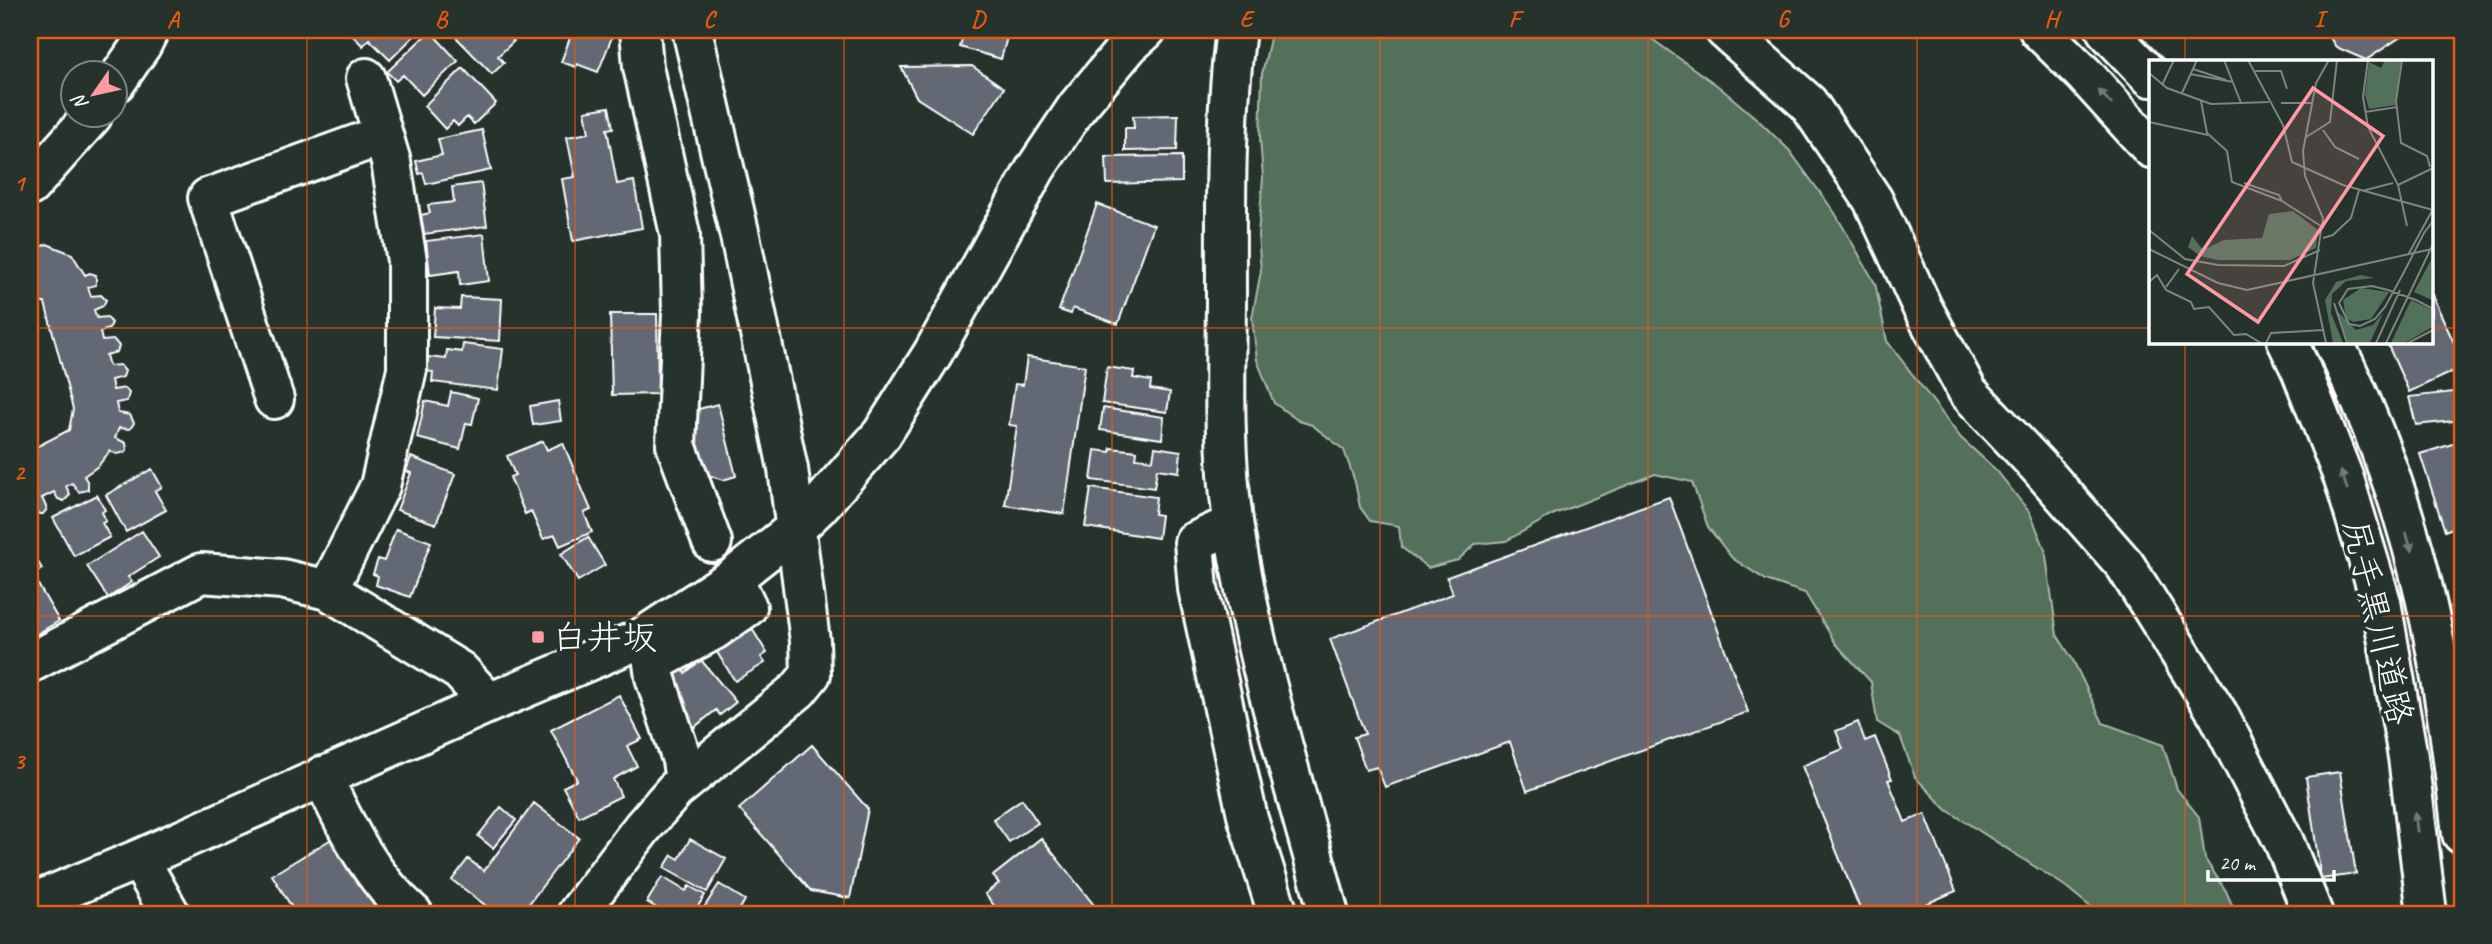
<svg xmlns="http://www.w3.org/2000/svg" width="2492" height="944" font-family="Caveat,'Klee One',sans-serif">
	<rect width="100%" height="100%" fill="#26332d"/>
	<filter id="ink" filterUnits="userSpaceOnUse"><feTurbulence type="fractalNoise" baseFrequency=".0143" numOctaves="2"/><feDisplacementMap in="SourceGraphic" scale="14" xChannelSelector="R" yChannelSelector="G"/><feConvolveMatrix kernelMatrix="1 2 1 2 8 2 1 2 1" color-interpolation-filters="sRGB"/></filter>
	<g filter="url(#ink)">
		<path fill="#52715a" stroke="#a8b8ac" stroke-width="2" d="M1272,30H1639L1718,86L1757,119L1789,150L1835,213L1875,283L1887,341L1961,438L1997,471L2030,513L2045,549L2057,635L2073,660L2103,723L2163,745L2177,789L2199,817L2205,859L2226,891L2236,914L2098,913L2065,886L1947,810L1915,777L1900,736L1877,722L1871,682L1836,644L1805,593L1766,580L1732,558L1708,527L1692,482L1655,474L1552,515L1506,541L1475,544L1458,560L1428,568L1401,547L1399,526L1370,521L1360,507L1355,482L1344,450L1312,425L1299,421L1274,403L1257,360L1252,318L1261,271L1258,235L1263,178L1260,138L1262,74Z"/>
		<path fill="#636775" stroke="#fff" stroke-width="2" d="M351,30H420L390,60L369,39L363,46L349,32Z
			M449,30H502L514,41L498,56L504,63L492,74Z
			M573,30H607L606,34L612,37L598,72L577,64L576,67L561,62Z
			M965,30H1009L1001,59L960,47Z
			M2325,30H2411L2366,60L2336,47Z
			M430,31L458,61L422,95L403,75L396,81L387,72Z
			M972,66L1004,88L973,134L917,98L901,67Z
			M463,68L496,103L474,124L467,117L458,126L453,121L445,129L424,106Z
			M609,107L613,128L607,129L617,184L634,181L642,228L573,241L562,179L575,177L567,137L589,133L585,111Z
			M1178,115L1177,150L1125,151V128H1134L1133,116Z
			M482,130L491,170L426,184L423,173L419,174L416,161L442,155L438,139Z
			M1182,156V182L1107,184L1106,157Z
			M481,183L487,226L424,234L421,215L430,213L428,205L454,202L452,187Z
			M1097,204L1154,225L1118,324L1073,308L1071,314L1059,310Z
			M484,234L489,281L460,285L459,271L430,275L426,241Z
			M47,244L72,254L85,275L90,273L96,275V285L88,287L91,296L101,295L106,300L103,306L94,310L97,318L107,317L112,323L109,329L100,332L102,341L114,340L119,346L117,352L106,355L109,366L120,365L125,371L123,377L111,380L113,390L125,388L129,393L127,401L116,403L118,413L130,415L134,423L130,429L119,428L115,438L126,443L127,450L125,452L117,454L110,451L98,466L84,476L88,483V490L79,492L72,483L66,486L70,495L64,501L58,499L54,492L42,498L47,509L43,514H40L34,511L30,504V450L69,430L73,409L45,303H41L30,312V251Z
			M2431,293L2462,360V367L2409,392L2386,341H2431Z
			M461,297L502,299L500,341L433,337L435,308L460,309Z
			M610,314H657L658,394L612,395Z
			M463,344L503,349L498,390L432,382L433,372L426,371L428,357L446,359L447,350L462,352Z
			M1027,357L1085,366L1064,514L1005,505L1017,426L1009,425L1015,384L1023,385Z
			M1107,367L1134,371L1133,378L1151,381L1150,389L1170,392L1167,412L1102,403Z
			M2462,391V420L2416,425L2409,397Z
			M451,392L478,398L472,424L466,423L460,449L417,438L425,401L448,406Z
			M558,401L561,421L533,425L530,406Z
			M718,404L736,476L723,480L696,471L691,411Z
			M1103,408L1164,417L1162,439L1100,430Z
			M543,441L547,450L563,443L591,510L584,513L592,532L560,546L555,535L543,539L531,511L525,514L510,477L515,475L507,456Z
			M2462,441V524L2445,531L2420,454Z
			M1155,447L1181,451L1179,472L1157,469L1154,488L1091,480L1095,450L1110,452L1111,448L1137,451L1136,458L1153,460Z
			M411,457L455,474L436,524L397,510L411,473L406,471Z
			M152,469L162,487L155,491L166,510L126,532L106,495Z
			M1091,488L1156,497L1154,514L1161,515L1158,538L1085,527Z
			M97,495L105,510L102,512L106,521L102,523L110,537L74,556L53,518Z
			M1669,497L1748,712L1527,791L1510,742L1385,787L1377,767L1366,770L1354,737L1365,734L1330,639L1453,594L1447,577Z
			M396,529L431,542L410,597L376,585L378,576L373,574L378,559L384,561Z
			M142,531L159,557L128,577L132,582L108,598L87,566Z
			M588,537L605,565L578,581L561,554Z
			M30,548L42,569L30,577Z
			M36,581L59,621L30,638V585Z
			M751,627L767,653L761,657L765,663L735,681L715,649Z
			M701,660L736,702L720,715L716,710L686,734L666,679L681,668L685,673Z
			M619,695L642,739L627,746L637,766L613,779L621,796L579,817L563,787L577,780L551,730Z
			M1858,722L1865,741L1875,737L1892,779L1888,780L1905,822L1925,814L1956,891L1921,906L1924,914H1862L1802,766L1843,749L1836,731Z
			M812,745L868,809L850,898L811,891L739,809Z
			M2340,772L2356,874L2321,879L2306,777Z
			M1022,799L1038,823L1009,842L993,819Z
			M534,803L579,838L521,914H497L452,880L468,859L484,871Z
			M501,807L516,820L493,848L478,836Z
			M333,838L379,914H296L272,875Z
			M1041,838L1101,914H1001L985,894L999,883L993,876Z
			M690,839L726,859L707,892L664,868L672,855L679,859Z
			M662,877L686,891L689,886L705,895L693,914H666L647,902Z
			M719,884L745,900L737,914H700Z"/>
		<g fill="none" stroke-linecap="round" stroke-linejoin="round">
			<g stroke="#fff" stroke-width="44">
				<path id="minor" d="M640,30L643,67L680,234L682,313L676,445L712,542
					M1236,30C1224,120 1226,214 1226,305C1225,379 1223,455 1234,528C1254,659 1295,786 1329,914
					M1725,30L1808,103L1873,200L1922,307L1968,392L2039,467L2125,565L2218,714L2284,842L2313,914
					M116,82L142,44L149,30
					M30,186L92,116
					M274,399L208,198L383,135
					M1233,524L1194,542L1198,589L1248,819L1278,914
					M328,590L380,486L407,369V261L391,162L366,78
					M30,663L201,573L282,579L328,590L460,671L489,703
					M322,776C346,827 370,877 413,914
					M685,782L682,760L655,677L653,663L714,630L747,607L733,578
					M139,859L170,914
					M30,904L139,859L489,703L640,639L733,578L795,529L819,506L882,434L933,353L1036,168L1077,107L1129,45L1146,30
					M577,914L642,828L675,790L798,690L811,674L810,641L788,469L740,236L692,30"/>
			</g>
			<g stroke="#fff" stroke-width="44">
				<path id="major" d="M2039,30L2084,74L2151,148
					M2106,30L2151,77
					M2287,341L2301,370L2344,479L2381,602L2408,757L2427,914
					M2333,341C2373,421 2405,510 2425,597C2443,675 2453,755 2462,834"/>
			</g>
			<use href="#minor" stroke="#26332d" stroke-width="38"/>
			<use href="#major" stroke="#26332d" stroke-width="38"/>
		</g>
		<defs><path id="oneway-solid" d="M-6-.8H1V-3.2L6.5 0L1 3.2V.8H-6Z" transform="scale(1.75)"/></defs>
		<g fill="#727a76">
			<use href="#oneway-solid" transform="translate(2105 97) rotate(-132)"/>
			<use href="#oneway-solid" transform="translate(2344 480) rotate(-109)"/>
			<use href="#oneway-solid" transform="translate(2409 542) rotate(74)"/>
			<use href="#oneway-solid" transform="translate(2416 822) rotate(-97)"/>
		</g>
	</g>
	<path fill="none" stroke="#e8590c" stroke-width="2" stroke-opacity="0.55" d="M307,30V914M575,30V914M844,30V914M1112,30V914M1380,30V914M1648,30V914M1917,30V914M2185,30V61M30,328H2151M2431,328H2462M2185,341V914M30,616H2462"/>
	<rect fill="#ff9aa2" stroke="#26332d" stroke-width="2.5" x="531" y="630" width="14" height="14" rx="3.5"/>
	<g text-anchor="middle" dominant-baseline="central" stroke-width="7" stroke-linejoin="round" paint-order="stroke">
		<g font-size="35" fill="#fff" stroke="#26332d">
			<text transform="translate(2378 622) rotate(77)">尻手黒川道路</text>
		</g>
		<g font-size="35" fill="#fff" stroke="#26332d" text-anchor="start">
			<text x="552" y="637">白井坂</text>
		</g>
	</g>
	<g transform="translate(2149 60)">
		<rect width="284" height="284" fill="#26332d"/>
		<path d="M236,0H252L246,45L220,49L216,35L220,2L232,8ZM144,151L169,170L167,188L141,200H69L51,196L39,187L43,176L54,190L75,180L113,178L120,154ZM283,198L282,214L283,240L265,232ZM212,215L225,218L197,221L183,234L182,253L194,283H184L176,240L187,222ZM212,228L240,232L222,259L204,262L197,258L194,240ZM262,240L283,250V267L256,283H242ZM188,251L207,270L224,265L234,253L221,283H199Z" fill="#52715a"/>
		<path fill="none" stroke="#7d8581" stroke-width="2" d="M75,0L92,43M99,0L134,65L143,102L194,125L284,150M219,0L214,37L219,67L249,125L258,166M253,0L247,41L252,83L278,96L281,107M44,9L77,20M106,11H132L138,29M0,13L18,28L62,44L120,42M41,14L84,22M13,25L25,0M33,33L48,0M52,41L58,73L78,91L83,122L133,141L175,168M132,43H163M216,52L248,47M0,62L59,75M174,70L186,87L210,99M157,77L181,62L188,0M95,123L130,135L133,141M249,125L284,108M213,131L244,123M284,161L275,173L254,214L236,247L226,259L211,266L200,264L190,243L199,229L223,226L239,230L267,240L284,249M0,170L36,199L69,205L135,206L171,190M174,178L184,175L202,158L210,130M0,189L69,223L98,230L283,189M259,195L284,149M0,222L8,215L17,230L42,242L45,249L60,247L85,275L97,274L112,283M17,227L30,209M185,243L198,283M117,283L122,273L174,270M177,283L164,223L174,158L156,116L154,91L167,23L180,0M227,283L251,230M237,283L284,184M259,283L284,270"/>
		<path fill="#ff9aa2" fill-opacity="0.15" stroke="#ff9aa2" stroke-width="3.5" d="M164,28L234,76L109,262L38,214Z"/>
		<rect width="284" height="284" fill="none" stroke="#fff" stroke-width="3.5"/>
	</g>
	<rect width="2492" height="944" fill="none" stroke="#26332d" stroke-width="77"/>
	<g transform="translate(94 94) rotate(236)"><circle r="33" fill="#26332d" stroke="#7d8581" stroke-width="2"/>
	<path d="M0-5L12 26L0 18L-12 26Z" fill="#ff9aa2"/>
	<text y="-10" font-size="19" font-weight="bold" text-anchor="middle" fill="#ffffff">N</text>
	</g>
	<path d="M2208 870v10h126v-10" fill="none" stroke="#ffffff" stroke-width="3.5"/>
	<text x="2219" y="870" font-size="21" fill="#ffffff" stroke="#26332d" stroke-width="5" paint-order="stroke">20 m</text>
	<rect x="38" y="38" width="2416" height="868" fill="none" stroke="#e8590c" stroke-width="2.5"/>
	<g font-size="23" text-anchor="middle" font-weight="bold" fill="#e8590c">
		<text x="173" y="27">A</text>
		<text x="441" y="27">B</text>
		<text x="709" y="27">C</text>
		<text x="978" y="27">D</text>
		<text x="1246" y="27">E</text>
		<text x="1514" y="27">F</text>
		<text x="1783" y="27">G</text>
		<text x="2051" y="27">H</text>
		<text x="2319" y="27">I</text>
		<text x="19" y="191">1</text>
		<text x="19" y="480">2</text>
		<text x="19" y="769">3</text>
	</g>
</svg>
